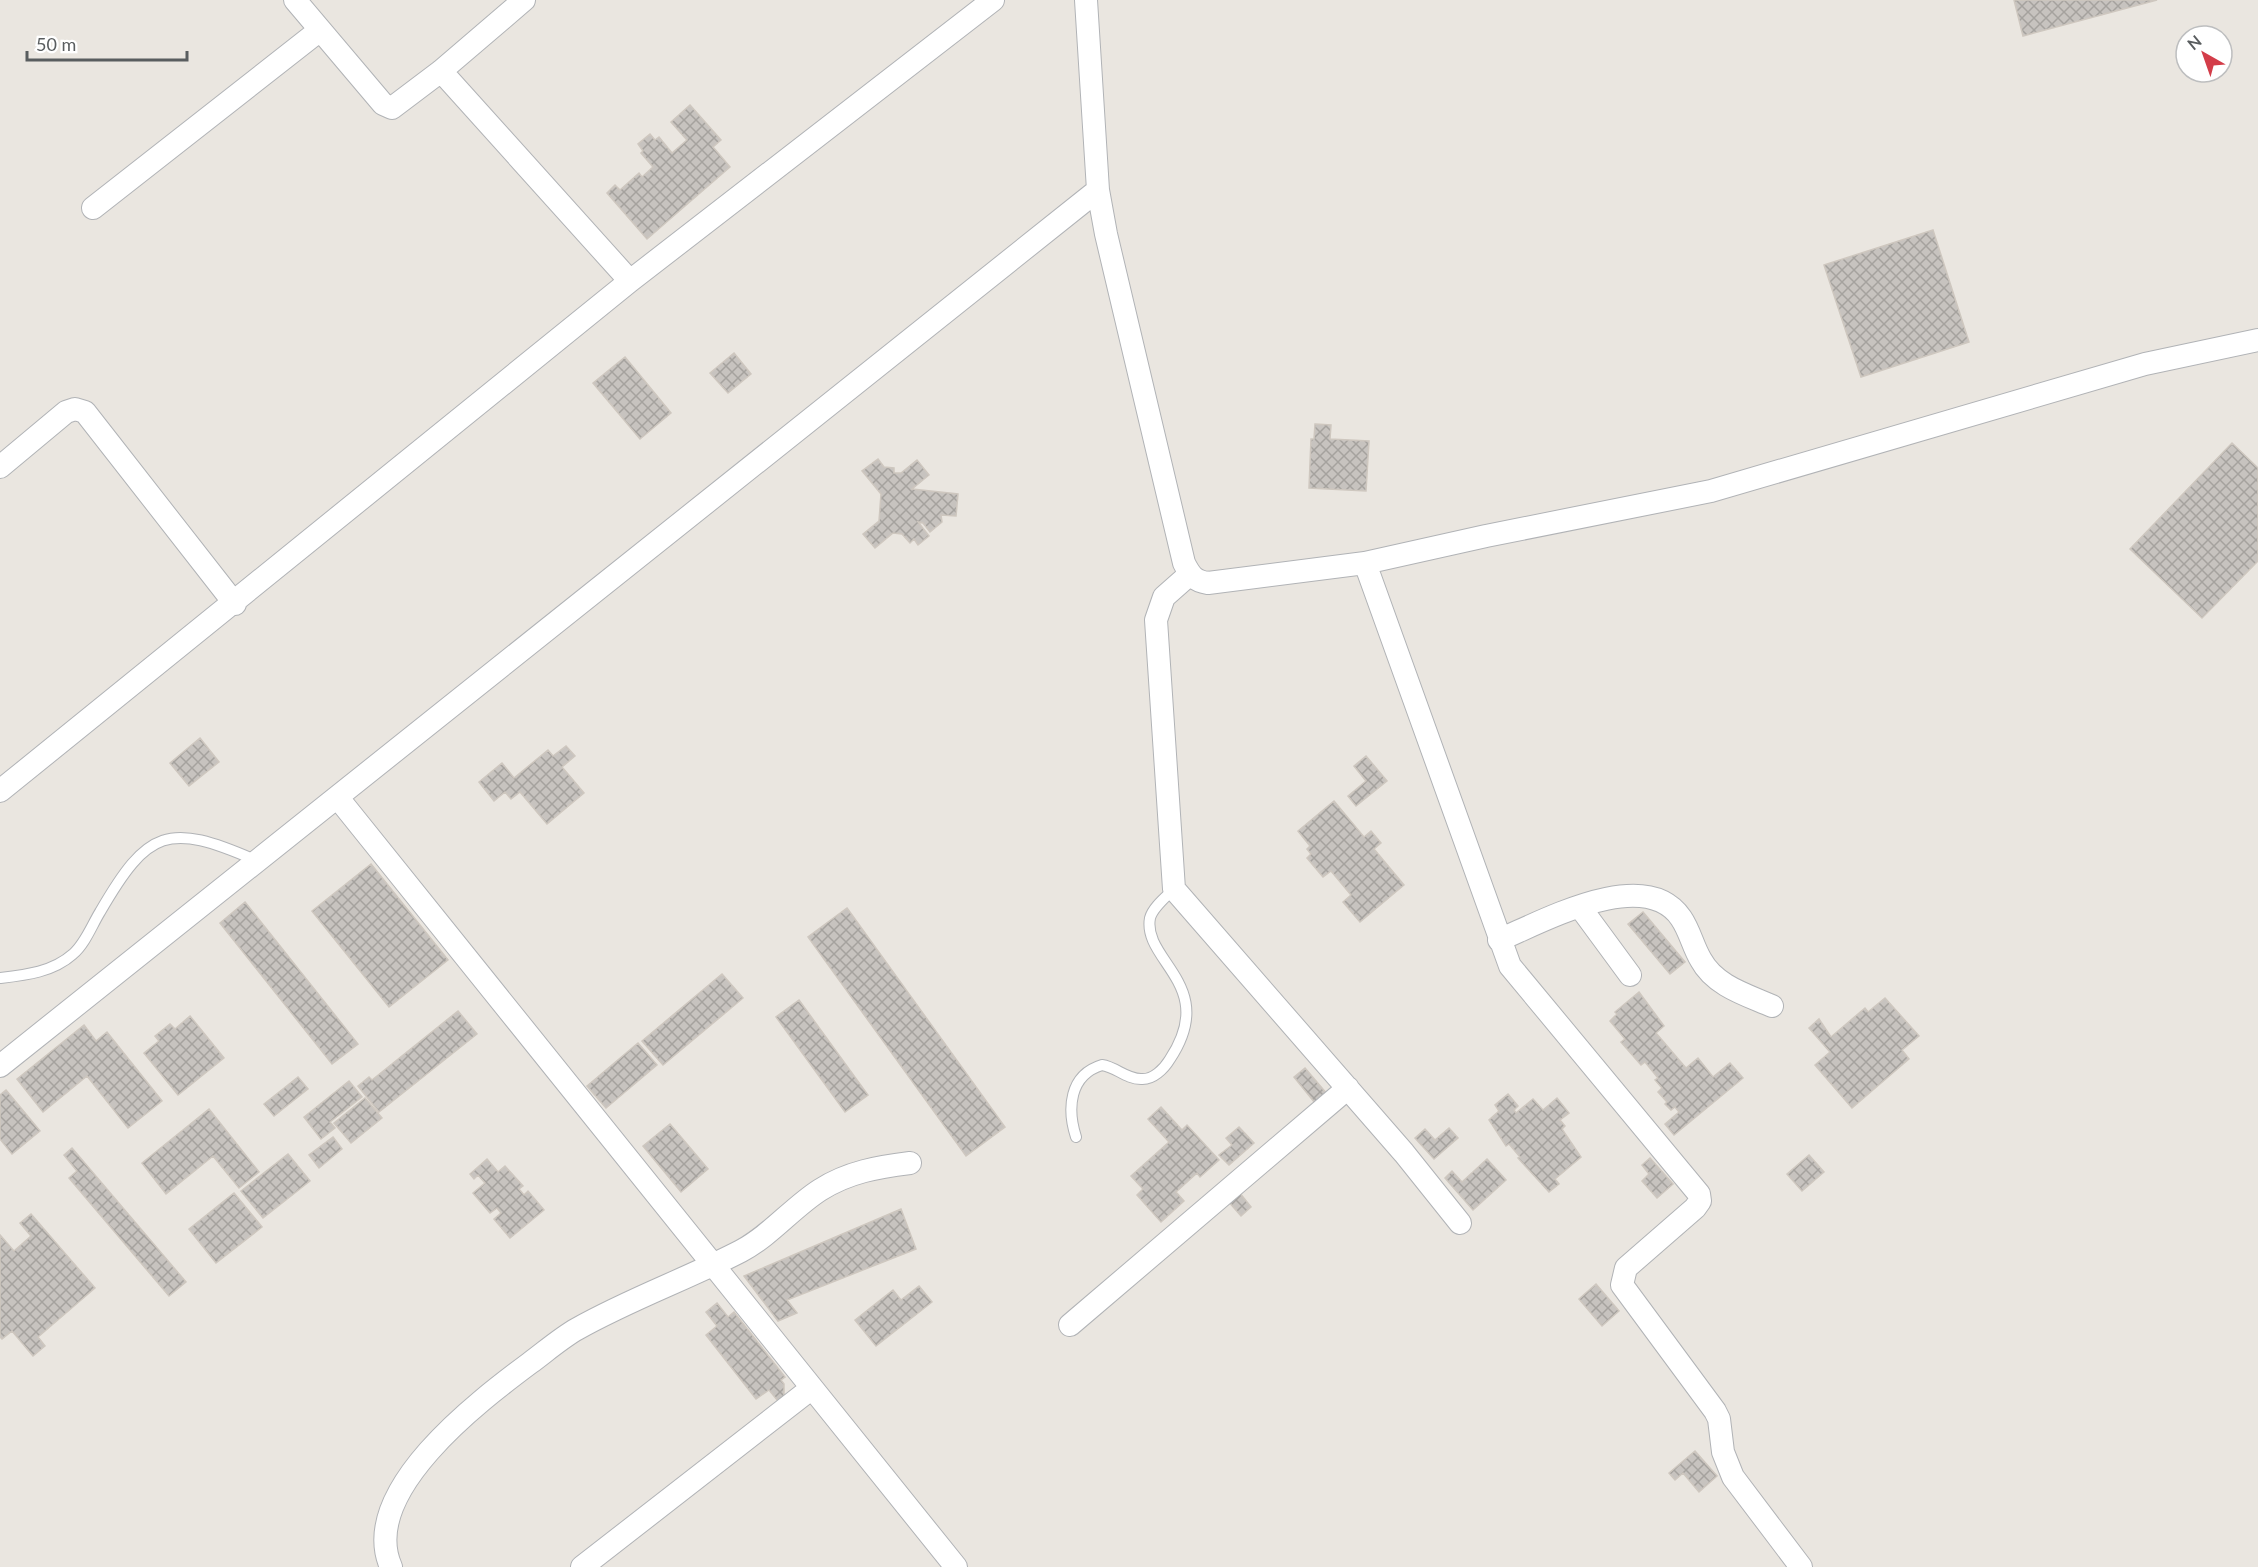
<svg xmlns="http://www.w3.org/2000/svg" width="2258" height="1567" font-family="Lato,sans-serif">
	<defs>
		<pattern id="building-cross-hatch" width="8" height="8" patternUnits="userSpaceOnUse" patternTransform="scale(1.5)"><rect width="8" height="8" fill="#c7c3bf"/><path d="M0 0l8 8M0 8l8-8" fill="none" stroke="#a5a29e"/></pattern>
	</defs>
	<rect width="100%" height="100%" fill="#eae6e0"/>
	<path fill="url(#building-cross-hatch)" stroke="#cec7bf" stroke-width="1.5" d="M2014,0H2157L2023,36Z
		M690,105L721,140L713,147L730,167L647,239L607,193L615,185L620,190L639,173L642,177L653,167L641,153L643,151L638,144L650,134L655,140L659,137L672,153L687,140L671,122Z
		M1933,230L1969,342L1861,377L1824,265Z
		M734,353L751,374L728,393L710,373Z
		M625,357L671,413L640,439L593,383Z
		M1315,424L1331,425L1330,439L1369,441L1366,491L1309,488L1311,439H1314Z
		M2232,443L2258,468V561L2202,618L2130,549Z
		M878,459L884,467L894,468V473H901L917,460L929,475L912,489L958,494L956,516L941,515L942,522L930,532L923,523L918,522L929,536L918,545L914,539L910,543L902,534L893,533L875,548L863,534L879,521L881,494L862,471Z
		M200,738L219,762L189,786L170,763Z
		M566,746L575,756L562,767L584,793L547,824L520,792L511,799L505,792L494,801L479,782L502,763L514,778L548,750L553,756Z
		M1366,756L1387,781L1356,806L1348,796L1366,781L1354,766Z
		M1334,801L1364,837L1371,831L1381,843L1374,849L1404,885L1360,922L1343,902L1351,895L1331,871L1323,877L1307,858L1311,854L1307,849L1310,846L1298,831Z
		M371,864L448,960L389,1007L312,911Z
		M245,902L358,1044L332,1064L220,923Z
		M847,908L1005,1127L966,1156L808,937Z
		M1643,912L1685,962L1670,974L1628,924Z
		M722,974L743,998L663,1065L642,1041Z
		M1639,992L1664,1026L1656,1033L1686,1068L1698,1058L1713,1077L1730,1063L1743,1078L1674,1135L1665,1124L1679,1112L1675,1107L1671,1110L1665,1104L1667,1102L1658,1092L1662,1088L1655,1080L1658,1078L1645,1062L1641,1065L1621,1042L1625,1039L1610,1021L1617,1014L1615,1012Z
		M1885,998L1919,1036L1902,1050L1909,1059L1852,1108L1815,1065L1830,1052L1809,1028L1819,1019L1831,1037L1865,1008L1868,1012Z
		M799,1000L868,1095L845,1112L776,1017Z
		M458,1011L477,1034L379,1112L358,1086L369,1077L372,1080Z
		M190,1016L224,1058L178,1095L144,1053L159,1041L155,1036L170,1024L175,1029Z
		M84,1025L96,1041L107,1032L162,1101L128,1128L87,1076L43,1112L17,1079Z
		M638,1043L657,1065L606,1108L587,1086Z
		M1305,1068L1327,1094L1315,1103L1294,1077Z
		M298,1077L308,1089L274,1116L264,1104Z
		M349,1081L362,1097L330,1122L335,1128L321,1139L304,1117Z
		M6,1090L40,1131L12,1154L0,1139V1095Z
		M1508,1094L1518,1106L1514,1110L1516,1113L1533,1099L1543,1110L1557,1098L1569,1113L1560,1120L1565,1126L1562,1129L1581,1157L1555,1179L1559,1184L1549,1192L1518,1158L1520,1157L1509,1144L1506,1146L1489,1120L1499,1111L1495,1105Z
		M365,1098L382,1118L351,1143L334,1123Z
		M1161,1107L1182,1130L1187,1125L1219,1160L1200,1177L1197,1173L1176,1192L1184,1201L1161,1222L1137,1195L1143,1189L1131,1176L1169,1142L1148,1119Z
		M209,1109L259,1172L239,1188L213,1156L166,1194L142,1163Z
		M670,1124L708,1169L681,1192L643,1146Z
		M1239,1127L1254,1143L1229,1165L1219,1155L1232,1145L1226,1138Z
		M1449,1128L1458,1138L1434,1159L1415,1138L1425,1129L1435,1140Z
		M333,1137L342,1149L319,1168L309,1155Z
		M72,1148L186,1282L169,1296L69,1178L77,1171L64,1155Z
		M288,1154L310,1181L263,1218L241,1191Z
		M1809,1155L1824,1172L1802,1191L1787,1174Z
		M1650,1158L1673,1184L1657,1198L1642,1181L1649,1174L1642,1165Z
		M487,1159L498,1172L505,1166L523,1186L519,1189L524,1195L528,1191L544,1210L510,1238L494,1219L501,1213L497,1208L490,1213L473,1193L485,1183L478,1175L474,1179L470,1174Z
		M1487,1159L1506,1180L1473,1210L1445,1178L1452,1171L1462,1182Z
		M1239,1192L1251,1207L1241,1216L1228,1201Z
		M234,1193L262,1227L216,1263L189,1229Z
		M901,1209L916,1249L787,1300L797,1313L778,1321L744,1276Z
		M31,1214L95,1288L38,1337L45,1346L33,1356L12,1331L2,1339L0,1337V1235L14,1251L31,1236L20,1223Z
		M1596,1284L1619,1311L1602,1326L1579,1299Z
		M919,1286L932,1302L876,1346L855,1320L893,1290L901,1300Z
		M717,1303L728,1317L734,1312L785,1377L781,1380L784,1384V1397L778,1401L769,1390L756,1399L706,1335L717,1326L706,1312Z
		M1695,1451L1717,1476L1699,1492L1683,1473L1675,1480L1669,1473Z"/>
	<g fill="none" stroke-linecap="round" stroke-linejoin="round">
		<g stroke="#b1b3b6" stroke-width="12">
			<path id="lane" d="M0,978C26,975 53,972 73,954C85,944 92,925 100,912C148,829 168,822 255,860
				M1076,1137C1067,1109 1069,1075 1102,1065C1116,1067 1126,1079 1141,1079C1153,1080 1164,1069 1170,1059C1219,985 1142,961 1150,918C1153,907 1166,897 1174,889"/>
		</g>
		<g stroke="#b1b3b6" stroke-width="24">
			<path id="street" d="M295,0L383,104L392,108L441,71L524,0
				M1086,0L1098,190L1106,234L1184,563C1190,575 1194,581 1208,583L1365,563L1486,536L1711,491L2145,364L2258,340
				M441,71L630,281
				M93,208L320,30
				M0,467L66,412L75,409L85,412L235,604
				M1365,563L1510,966L1699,1194L1700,1201L1695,1208L1626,1268L1622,1285L1715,1411L1719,1419L1723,1452L1733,1477L1801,1567
				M1190,574L1164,597L1156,620L1174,889L1404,1153L1460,1223
				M0,791L630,281L993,0
				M338,798L956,1567
				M1580,907L1630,975
				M1499,940C1544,921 1645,865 1681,918C1690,931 1693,947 1701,960C1715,986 1747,995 1772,1006
				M0,1066L1098,190
				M1070,1325L1348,1088
				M391,1567C358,1492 479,1401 530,1363C545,1352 561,1338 577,1329C630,1299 687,1279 741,1251C771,1235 792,1208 820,1190C848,1172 878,1167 910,1163
				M582,1567L812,1388"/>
		</g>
		<use href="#lane" stroke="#fff" stroke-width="10"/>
		<use href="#street" stroke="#fff" stroke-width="22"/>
	</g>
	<g transform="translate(2204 54) rotate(320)"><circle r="28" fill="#ffffff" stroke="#bdbebf" stroke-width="1.5"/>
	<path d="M0-4.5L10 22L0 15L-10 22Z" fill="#d33d49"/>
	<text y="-9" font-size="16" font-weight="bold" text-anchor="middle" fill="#595d5f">N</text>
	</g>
	<path d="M27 51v9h160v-9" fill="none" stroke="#595d5f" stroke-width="3"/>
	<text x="36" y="51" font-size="18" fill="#595d5f" stroke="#ffffff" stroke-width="4.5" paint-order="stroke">50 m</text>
</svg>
